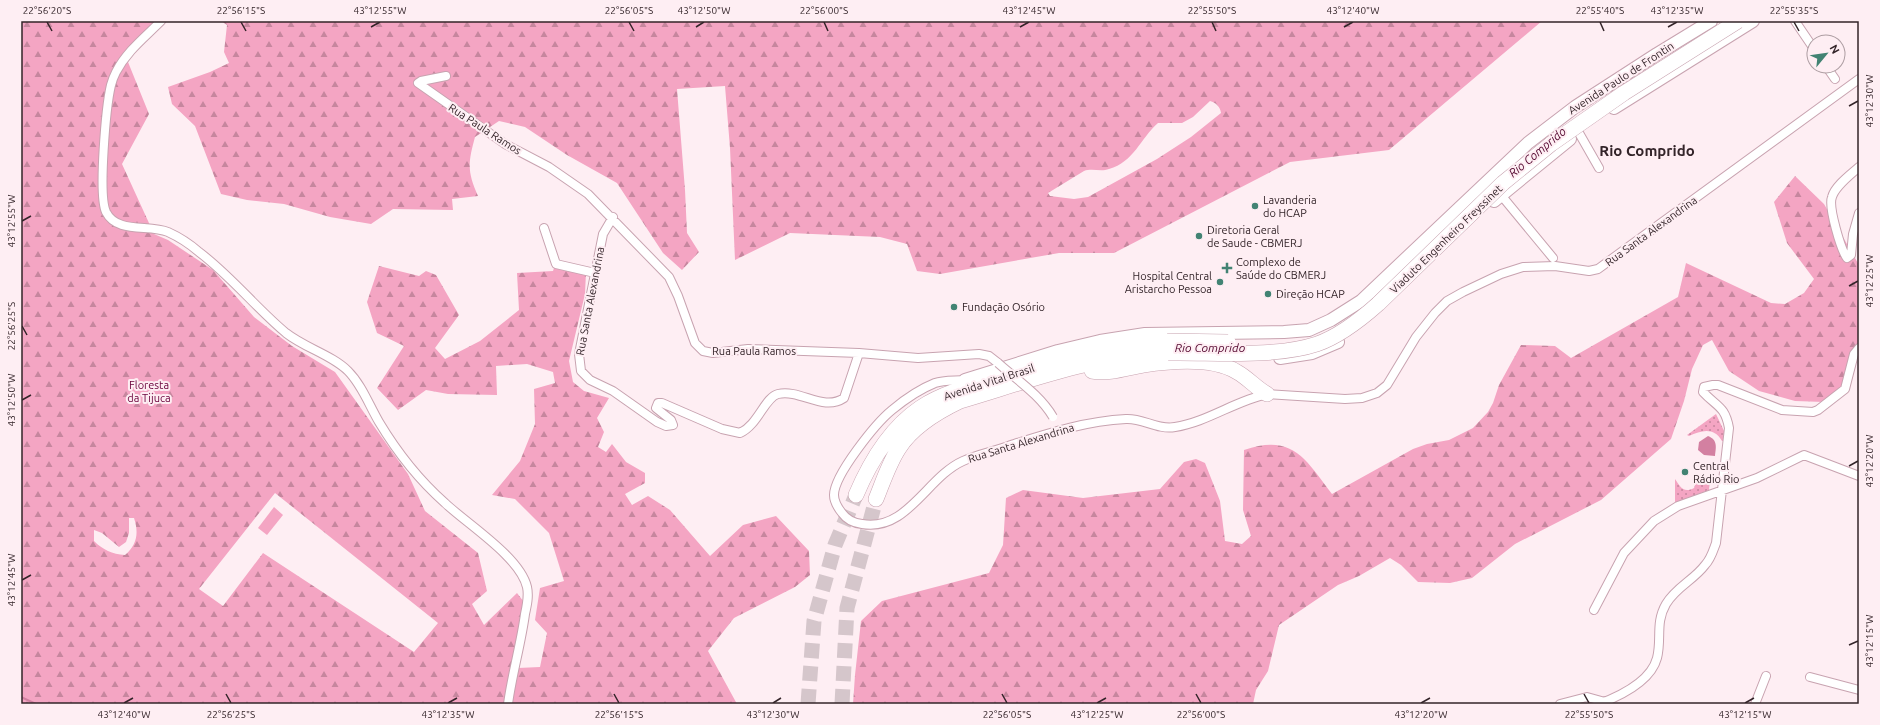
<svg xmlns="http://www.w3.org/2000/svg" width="1880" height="725" font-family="Ubuntu,sans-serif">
	<defs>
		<pattern id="forest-firs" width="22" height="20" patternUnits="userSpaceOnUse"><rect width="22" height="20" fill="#f4a5c3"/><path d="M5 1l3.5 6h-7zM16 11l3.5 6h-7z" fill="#c6869e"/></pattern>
		<pattern id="garden-dots" width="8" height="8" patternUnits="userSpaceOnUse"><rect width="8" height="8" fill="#f4a5c3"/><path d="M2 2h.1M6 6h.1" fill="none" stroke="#c6869e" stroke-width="1.8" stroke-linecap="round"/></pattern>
	</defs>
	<rect width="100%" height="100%" fill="#feeef3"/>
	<path fill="#f4a5c3" d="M274,507L283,515L267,535L258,528Z"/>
	<path fill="url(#forest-firs)" fill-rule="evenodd" d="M21,21H164L134,52L128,62L149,114L122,164L154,234L168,240L213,270L254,317L292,346L335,372L408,474L425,511L478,553L487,591L472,604L484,625L517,593L527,606L518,668L540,667L547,633L535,620L540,588L564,581L549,533L515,499L492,495L520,461L535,424L534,389L555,383L553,372L527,364L496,366L497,395L448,394L426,390L398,410L377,388L404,346L377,333L367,302L379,266L419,276L426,271L436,275L459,315L435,348L445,359L480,341L519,310L517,273L553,271L555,265L586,272L585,294L569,361L573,382L584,391L609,398L597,418L604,432L598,447L606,452L612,444L626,462L645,473V483L625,494L632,505L648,496L670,510L710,556L743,525L776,516L809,551L810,575L795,587L734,618L708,651L737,704H21ZM275,493L438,623L414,652L263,553L223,606L199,589ZM129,518H134C139,533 137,545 125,555C112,554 103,550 94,541V530L102,533L119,547L126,542L129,533Z
		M221,21H1542L1389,150L1290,162L1114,253H1059L940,274L917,271L907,244L880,237L790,233L735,260L730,148L725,86L677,89L685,190L687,233L699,252L682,270L663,253L617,183L567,155L525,127L499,121L475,137C468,163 467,171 478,196L452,199L453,210L393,209L371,224L330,217L284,204L247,200L221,194L195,126L172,104L168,87L210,72L229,63L224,52L227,25ZM1210,101C1216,103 1220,106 1221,113L1191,137L1157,159L1088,197L1074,199L1050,196L1048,193L1084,171C1092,168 1101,172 1109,169C1134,162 1140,139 1158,123H1182L1193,117Z
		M1795,176L1824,204L1859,265V347L1847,385L1824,402L1795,401L1759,391L1729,371L1712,340L1703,345L1692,369L1684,401L1671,439L1601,500L1515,544L1472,578L1450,583L1418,582L1401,565L1390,558L1359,576L1338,585L1279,625L1268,671L1256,690L1253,704H853L855,675L861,621L882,601L989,573L1003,545L1006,498L1023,490L1083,498L1160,489L1184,462L1196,459L1205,463L1220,501L1225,541L1242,544L1251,536L1243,510L1244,450C1293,433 1306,460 1332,494L1413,449L1427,444L1449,440L1473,428L1488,412L1493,403L1499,385L1521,345L1555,346L1571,358L1678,297L1686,263L1771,303L1785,304L1804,293L1814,279L1787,243L1774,202Z"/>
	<path fill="url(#garden-dots)" d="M1716,414L1725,433L1726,441H1722C1714,427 1702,430 1689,436L1687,435Z
		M1710,476L1709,490L1675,503V479C1680,486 1683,494 1694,488L1697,480H1704Z"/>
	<path fill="#d380a1" d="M1708,436C1718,440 1716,447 1715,456L1704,455L1698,450L1699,442Z"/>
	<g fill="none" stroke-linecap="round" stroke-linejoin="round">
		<path stroke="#d380a1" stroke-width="2" d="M21,697L36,704"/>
		<path stroke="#d5c6cb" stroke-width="15" stroke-dasharray="15 8" stroke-linecap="butt" d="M808,704L814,621L835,545L856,495
			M842,704L847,608L876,499"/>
		<g stroke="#c8a3b0" stroke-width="10">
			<path id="street" d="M161,21C144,38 127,51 116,72C114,76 112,81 111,85C106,106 98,195 106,212C117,234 149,224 168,232C179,237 191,245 199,252C231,276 256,308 286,333C305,348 332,355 348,371C362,385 369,405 379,422C397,452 419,480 445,503C467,524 520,557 527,587C529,596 527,605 525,614C521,644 512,674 508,704
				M1795,21L1814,49
				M1826,66L1835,79
				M446,76L421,81L418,83L505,144L549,167L588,194L669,277L678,296L695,343L703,351L713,353L748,349L859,353L918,358L979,354L989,356L998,363
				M1579,133L1599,168
				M1859,167C1850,175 1835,186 1832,197C1828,207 1841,250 1847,258L1851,255L1853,234L1859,213
				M1501,195L1553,258
				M613,217L603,234L579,354L581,371L590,380L613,391L657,422L666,426L673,425L671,420L656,408L658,403H662L722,429L740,433C758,425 765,397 778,394C801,389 823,412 844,398L859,353
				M544,228L556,264L595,273
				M965,380C955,381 944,380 935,383C920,389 904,400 892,410C876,423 834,475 834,495C834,501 838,508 842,513C847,520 853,523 862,524C907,532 927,477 963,461C978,454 996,451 1011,445C1049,433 1086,421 1126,419C1143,418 1157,430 1175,427C1207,422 1235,401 1267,394L1345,399L1362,398L1377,393L1387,385L1416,337L1435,313L1447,301L1463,292L1501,274L1523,267L1555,266L1589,271L1598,269L1859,79
				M1594,610L1624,553L1654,521L1678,506L1757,478L1804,455L1859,476
				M1810,677L1859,690
				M1560,704L1587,697L1605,702
				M1599,704C1620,696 1651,681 1657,658C1662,639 1655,623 1666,604C1676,587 1694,580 1705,565C1711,559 1713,551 1716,543L1729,428C1725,406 1717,407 1703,392L1704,387L1713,385H1718L1782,410L1813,412L1818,410L1845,389L1854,354L1859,348
				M1755,704L1766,676"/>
		</g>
		<g stroke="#c8a3b0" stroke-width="14">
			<path id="secondary" d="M1614,108L1753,21
				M1494,201L1570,139
				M1280,358L1312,353L1338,342
				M965,380L1058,351L1100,341L1145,334L1284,332L1309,330L1331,320L1361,301L1528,143L1575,107L1657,54L1711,21"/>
		</g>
		<g stroke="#c8a3b0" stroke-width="16">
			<path id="highway" d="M1092,371C1109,374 1126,368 1143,365C1170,361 1213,357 1237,372C1248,378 1256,388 1267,394
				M856,495C870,462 889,429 920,408C944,392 974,385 1002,377C1057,360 1109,345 1167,341
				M876,499C883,482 889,463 899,448C913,426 937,412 960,401C1028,381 1096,355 1168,353"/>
		</g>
		<use href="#street" stroke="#fff" stroke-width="8"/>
		<use href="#secondary" stroke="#fff" stroke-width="12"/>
		<use href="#highway" stroke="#fff" stroke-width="15"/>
		<g stroke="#c8a3b0" stroke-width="10" stroke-linecap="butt">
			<path id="street-bridge" d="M998,363C1017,380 1040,395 1053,417"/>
		</g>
		<g stroke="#c8a3b0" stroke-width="16" stroke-linecap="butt">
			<path id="highway-bridge" d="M1167,341L1228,342
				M1168,353C1213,352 1275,358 1317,344C1340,336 1360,320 1378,304L1503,183L1551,144L1624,93L1738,21"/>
		</g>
		<use href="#street-bridge" stroke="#fff" stroke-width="8"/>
		<use href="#highway-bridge" stroke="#fff" stroke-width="15"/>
	</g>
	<path fill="none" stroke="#332429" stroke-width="1.5" d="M47,22L52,31M241,22L246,31M629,22L634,31M824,22L828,31M1212,22L1216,31M1600,22L1604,31M1794,22L1799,31M371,27L380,22M696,27L704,22M1020,27L1029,22M1344,27L1353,22M1668,27L1677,22M1849,106L1858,101M22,221L31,216M1849,286L1858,281M22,326L27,335M22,400L31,395M1849,466L1858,461M22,580L31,575M1849,645L1858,641M226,694L231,703M614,694L619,703M1002,694L1007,703M1196,694L1201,703M1584,694L1589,703M124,703L133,698M448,703L457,698M773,703L781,698M1097,703L1106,698M1421,703L1430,698M1745,703L1754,698"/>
	<g fill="#428373" stroke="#feeef3" stroke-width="1.5">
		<circle cx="1255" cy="206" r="4"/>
		<circle cx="1199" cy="236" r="4"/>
		<path d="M1225 262h4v4h4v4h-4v4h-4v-4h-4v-4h4z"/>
		<circle cx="1220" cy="282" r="4"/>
		<circle cx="1268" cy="294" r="4"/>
		<circle cx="954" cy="307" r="4"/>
		<circle cx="1685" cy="472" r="4"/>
	</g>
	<g text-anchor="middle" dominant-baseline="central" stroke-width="4" stroke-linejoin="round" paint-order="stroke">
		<g font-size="11" fill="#332429" stroke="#feeef3">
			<text transform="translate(1621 78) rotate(-33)">Avenida Paulo de Frontin</text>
			<text transform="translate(485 129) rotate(33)">Rua Paula Ramos</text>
			<text transform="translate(1651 231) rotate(-36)">Rua Santa Alexandrina</text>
			<text transform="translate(1446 239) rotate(-44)">Viaduto Engenheiro Freyssinet</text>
			<text transform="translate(590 301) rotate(-79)">Rua Santa Alexandrina</text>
			<text x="754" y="351">Rua Paula Ramos</text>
			<text transform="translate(989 382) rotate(-18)">Avenida Vital Brasil</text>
			<text transform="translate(1021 443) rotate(-17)">Rua Santa Alexandrina</text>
		</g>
		<g font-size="11" fill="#332429" stroke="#feeef3" text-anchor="start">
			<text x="1263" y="200">Lavanderia<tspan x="1263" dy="13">do HCAP</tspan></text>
			<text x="1207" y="230">Diretoria Geral<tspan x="1207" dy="13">de Saude - CBMERJ</tspan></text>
			<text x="1236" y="262">Complexo de<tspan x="1236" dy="13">Saúde do CBMERJ</tspan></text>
			<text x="1212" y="276" text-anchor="end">Hospital Central<tspan x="1212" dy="13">Aristarcho Pessoa</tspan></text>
			<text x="1276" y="294">Direção HCAP</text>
			<text x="962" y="307">Fundação Osório</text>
			<text x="1693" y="466">Central<tspan x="1693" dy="13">Rádio Rio</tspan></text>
		</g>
		<g font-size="11" fill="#69003b" stroke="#feeef3">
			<text x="149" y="385">Floresta<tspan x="149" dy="13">da Tijuca</tspan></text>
		</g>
		<g font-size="12" font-style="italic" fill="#540830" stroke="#feeef3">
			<text transform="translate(1537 152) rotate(-40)">Rio Comprido</text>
			<text x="1210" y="347">Rio Comprido</text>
		</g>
		<g font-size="15" font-weight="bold" fill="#332429" stroke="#feeef3">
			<text x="1647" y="150">Rio Comprido</text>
		</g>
	</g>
	<rect width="1880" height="725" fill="none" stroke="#feeef3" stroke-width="44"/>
	<g transform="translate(1826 54) rotate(61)"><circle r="19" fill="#feeef3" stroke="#ad9da2"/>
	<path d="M0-3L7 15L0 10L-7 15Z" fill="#428373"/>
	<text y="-6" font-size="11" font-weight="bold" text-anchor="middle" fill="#332429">N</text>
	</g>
	<rect x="22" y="22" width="1836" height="681" fill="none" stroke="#332429" stroke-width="1.5"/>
	<g font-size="10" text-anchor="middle" fill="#332429">
		<text x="47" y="14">22°56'20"S</text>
		<text x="241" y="14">22°56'15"S</text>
		<text x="380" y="14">43°12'55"W</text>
		<text x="629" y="14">22°56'05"S</text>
		<text x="704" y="14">43°12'50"W</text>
		<text x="824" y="14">22°56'00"S</text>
		<text x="1029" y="14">43°12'45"W</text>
		<text x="1212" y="14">22°55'50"S</text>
		<text x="1353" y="14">43°12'40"W</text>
		<text x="1600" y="14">22°55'40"S</text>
		<text x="1677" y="14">43°12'35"W</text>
		<text x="1794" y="14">22°55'35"S</text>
		<text transform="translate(1869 101) rotate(-90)" y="4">43°12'30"W</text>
		<text transform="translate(11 221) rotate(-90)" y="4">43°12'55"W</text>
		<text transform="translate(1869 281) rotate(-90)" y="4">43°12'25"W</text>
		<text transform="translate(11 326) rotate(-90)" y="4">22°56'25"S</text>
		<text transform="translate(11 400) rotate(-90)" y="4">43°12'50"W</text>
		<text transform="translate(1869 461) rotate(-90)" y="4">43°12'20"W</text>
		<text transform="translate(11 580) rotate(-90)" y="4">43°12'45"W</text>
		<text transform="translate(1869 641) rotate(-90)" y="4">43°12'15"W</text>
		<text x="124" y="718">43°12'40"W</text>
		<text x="231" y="718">22°56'25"S</text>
		<text x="448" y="718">43°12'35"W</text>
		<text x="619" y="718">22°56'15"S</text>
		<text x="773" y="718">43°12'30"W</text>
		<text x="1007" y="718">22°56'05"S</text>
		<text x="1097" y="718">43°12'25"W</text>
		<text x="1201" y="718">22°56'00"S</text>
		<text x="1421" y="718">43°12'20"W</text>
		<text x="1589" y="718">22°55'50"S</text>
		<text x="1745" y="718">43°12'15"W</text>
	</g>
</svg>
